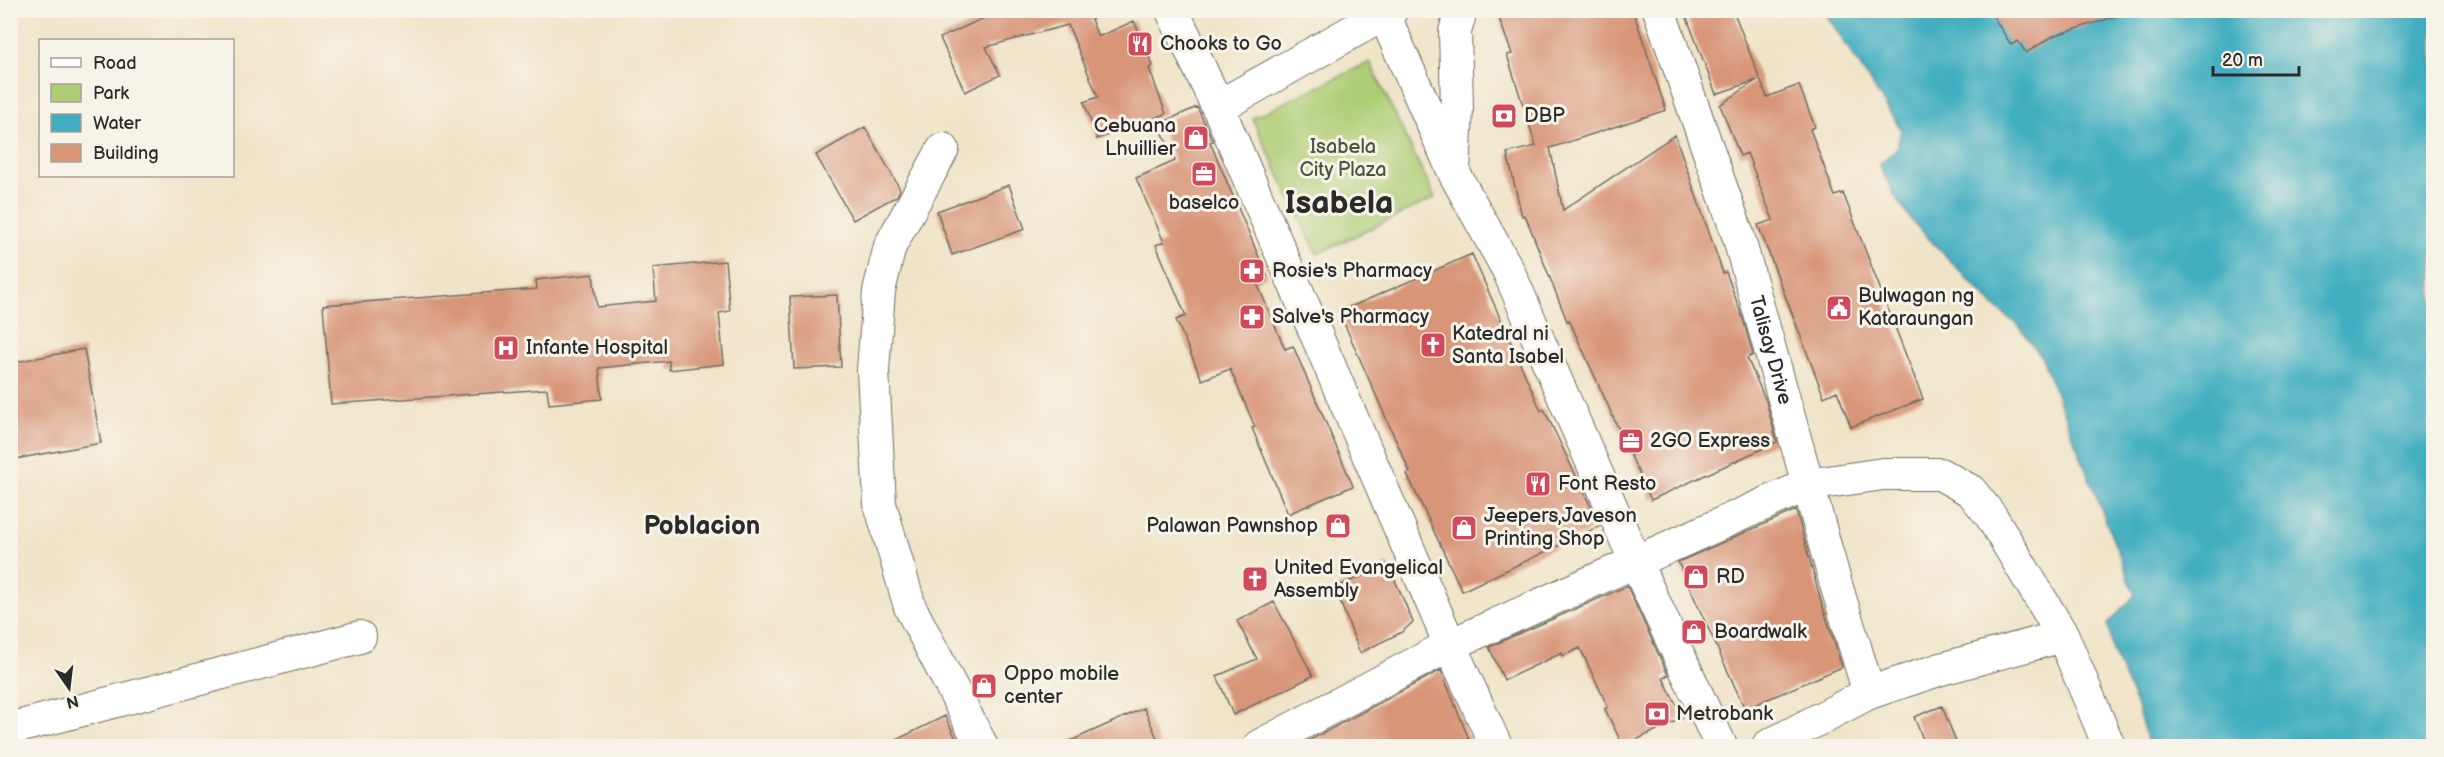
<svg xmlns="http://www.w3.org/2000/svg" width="2444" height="757" font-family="'Balsamiq Sans',sans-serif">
	<rect width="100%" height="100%" fill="#f7f3e8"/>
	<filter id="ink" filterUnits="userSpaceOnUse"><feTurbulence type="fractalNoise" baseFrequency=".0167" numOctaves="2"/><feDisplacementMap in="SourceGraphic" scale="12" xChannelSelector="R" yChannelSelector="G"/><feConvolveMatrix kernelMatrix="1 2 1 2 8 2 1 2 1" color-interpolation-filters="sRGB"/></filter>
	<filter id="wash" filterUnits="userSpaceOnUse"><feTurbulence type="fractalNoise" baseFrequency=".008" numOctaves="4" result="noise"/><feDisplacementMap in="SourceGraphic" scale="24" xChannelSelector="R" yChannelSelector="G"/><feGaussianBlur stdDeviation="1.35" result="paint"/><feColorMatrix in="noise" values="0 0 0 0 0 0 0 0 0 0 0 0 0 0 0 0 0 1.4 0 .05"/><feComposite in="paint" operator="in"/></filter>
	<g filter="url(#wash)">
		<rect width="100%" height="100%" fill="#f0e4c8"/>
		<path fill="#aece76" stroke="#6c7c50" stroke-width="1.5" d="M1370,62L1435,198L1317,254L1252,118Z"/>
		<path fill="#41adc0" stroke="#366c76" stroke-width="1.5" d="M1824,11H2433V746H2149L2136,704L2113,652L2108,624L2135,595L2042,358L2020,327L1994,306L1912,221L1892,191L1879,165L1897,149L1901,129Z"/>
		<g id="blocks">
			<path fill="#d89578" d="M1001,10H1094L1095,18L1091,19L1098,37L1134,21L1153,66L1149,68L1166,114L1097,139L1084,102L1098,97L1068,25L986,47L1000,75L965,92L940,38Z
				M1496,10H1633L1666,110L1550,148L1563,210L1675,135L1723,273L1726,272L1743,319L1753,355L1747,358L1766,401L1777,442L1651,500L1569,320L1567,321L1525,215L1522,216L1507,153L1536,146L1507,55L1512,54Z
				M1684,10H1733L1767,97L1799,85L1815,127L1810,129L1835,196L1843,193L1923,399L1851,427L1837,391L1824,397L1758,225L1773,220L1747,153L1740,156L1720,105L1757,80L1716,94Z
				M1989,10H2116L2117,16L2053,36L2026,53L2018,41L2011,45Z
				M1197,107L1213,141L1210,142L1267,276L1256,281L1285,349L1293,346L1353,486L1288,514L1252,428L1255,427L1230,369L1202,380L1176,320L1186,316L1156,245L1164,242L1136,178L1175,161L1159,124Z
				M865,127L900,189L897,196L853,220L816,155Z
				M1009,185L1025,229L952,255L937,211Z
				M1472,254L1541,411L1544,409L1600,526L1462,591L1407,474L1410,472L1339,312Z
				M725,261L730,311L719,313L724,364L669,370V361L599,368L602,399L549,404L547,389L331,404L323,305L537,289L536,280L593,274L597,307L656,301L653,268Z
				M837,295L841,367L794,369L790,297Z
				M84,349L101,443L10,460V363Z
				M1796,510L1821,601L1842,667L1745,709L1678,562Z
				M1388,564L1413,622L1402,632L1360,653L1335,588Z
				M1627,586L1668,675L1663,678L1683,718L1623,746L1605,709L1608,707L1580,648L1563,656L1562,653L1504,680L1489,647Z
				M1274,602L1313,676L1233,715L1217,676L1257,659L1237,621Z
				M1441,670L1472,747H1297Z
				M1942,706L1958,747H1926L1914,717Z
				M1144,708L1161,747H1057Z
				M945,716L960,747H882Z"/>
		</g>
	</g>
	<g filter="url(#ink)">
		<use href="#blocks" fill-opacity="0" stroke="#706c62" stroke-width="1.5"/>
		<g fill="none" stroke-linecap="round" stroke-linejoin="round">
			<g stroke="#706c62" stroke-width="34">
				<g id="minor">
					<path d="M1382,10L1451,166"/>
					<path d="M1461,10L1455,32L1457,107L1454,173L1508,270L1636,563L1721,746"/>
					<path id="s1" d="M1659,10L1738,235L1835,581L1869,693"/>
					<path d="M1218,107L1450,645L1496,746"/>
					<path d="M943,149L890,246L879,291L873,370L880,504L910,607L982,746"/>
					<path d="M10,729L360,637"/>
					<path d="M1259,746L1450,645L1807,485L1883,474H1940L1971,491L1991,516L2063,636L2109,746"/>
					<path d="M1768,746L1869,693L1941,669L2063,636"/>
				</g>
			</g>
			<g stroke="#706c62" stroke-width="35">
				<path id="major" d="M1172,10L1218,107L1391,10"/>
			</g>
			<use href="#minor" stroke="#fff" stroke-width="32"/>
			<use href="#major" stroke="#fff" stroke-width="33"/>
		</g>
	</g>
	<defs>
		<g id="restaurant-square" transform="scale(1.35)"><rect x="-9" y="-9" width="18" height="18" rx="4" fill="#d1495b" stroke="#f7f3e8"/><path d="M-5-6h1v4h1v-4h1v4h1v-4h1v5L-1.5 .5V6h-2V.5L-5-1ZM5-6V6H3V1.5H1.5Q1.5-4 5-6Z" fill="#fff"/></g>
		<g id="bank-square" transform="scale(1.35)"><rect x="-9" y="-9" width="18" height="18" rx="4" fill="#d1495b" stroke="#f7f3e8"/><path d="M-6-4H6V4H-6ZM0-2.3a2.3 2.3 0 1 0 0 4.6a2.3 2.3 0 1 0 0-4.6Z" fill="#fff"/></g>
		<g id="shop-square" transform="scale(1.35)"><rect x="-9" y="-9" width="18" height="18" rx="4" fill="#d1495b" stroke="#f7f3e8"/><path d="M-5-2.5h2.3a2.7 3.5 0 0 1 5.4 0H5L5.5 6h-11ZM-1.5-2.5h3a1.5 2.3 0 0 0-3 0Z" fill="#fff"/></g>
		<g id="office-square" transform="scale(1.35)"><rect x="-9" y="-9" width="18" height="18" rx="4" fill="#d1495b" stroke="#f7f3e8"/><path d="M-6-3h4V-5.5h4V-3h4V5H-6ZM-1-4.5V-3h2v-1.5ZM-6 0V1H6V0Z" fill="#fff"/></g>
		<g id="pharmacy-square" transform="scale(1.35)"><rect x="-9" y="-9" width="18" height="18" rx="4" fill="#d1495b" stroke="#f7f3e8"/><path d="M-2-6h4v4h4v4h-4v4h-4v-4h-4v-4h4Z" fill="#fff"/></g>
		<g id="civic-square" transform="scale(1.35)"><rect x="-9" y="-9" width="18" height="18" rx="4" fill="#d1495b" stroke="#f7f3e8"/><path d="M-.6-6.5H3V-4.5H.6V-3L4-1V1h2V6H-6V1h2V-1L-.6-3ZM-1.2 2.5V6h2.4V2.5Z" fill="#fff"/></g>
		<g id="church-square" transform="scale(1.35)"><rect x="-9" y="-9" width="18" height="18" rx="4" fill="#d1495b" stroke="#f7f3e8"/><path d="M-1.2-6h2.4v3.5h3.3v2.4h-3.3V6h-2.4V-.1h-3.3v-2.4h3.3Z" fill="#fff"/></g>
		<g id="hospital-square" transform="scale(1.35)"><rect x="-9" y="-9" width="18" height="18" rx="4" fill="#d1495b" stroke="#f7f3e8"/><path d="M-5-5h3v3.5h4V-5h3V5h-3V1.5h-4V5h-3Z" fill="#fff"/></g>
	</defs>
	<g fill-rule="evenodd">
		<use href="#restaurant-square" x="1140" y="44"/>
		<use href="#bank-square" x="1504" y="116"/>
		<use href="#shop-square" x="1196" y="138"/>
		<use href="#office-square" x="1204" y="174"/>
		<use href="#pharmacy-square" x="1252" y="271"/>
		<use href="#civic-square" x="1839" y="308"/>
		<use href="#pharmacy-square" x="1252" y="317"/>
		<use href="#church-square" x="1433" y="345"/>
		<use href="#hospital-square" x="506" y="348"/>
		<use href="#office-square" x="1631" y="441"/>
		<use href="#restaurant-square" x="1538" y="484"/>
		<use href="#shop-square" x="1338" y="526"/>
		<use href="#shop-square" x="1464" y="528"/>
		<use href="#shop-square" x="1696" y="577"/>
		<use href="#church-square" x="1255" y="579"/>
		<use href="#shop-square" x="1694" y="632"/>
		<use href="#shop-square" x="984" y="686"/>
		<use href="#bank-square" x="1657" y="714"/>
	</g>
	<g text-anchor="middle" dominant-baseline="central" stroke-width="6" stroke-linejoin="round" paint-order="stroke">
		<g font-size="20" fill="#2b2b2b" stroke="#f7f3e8" text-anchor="start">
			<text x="1160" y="44">Chooks to Go</text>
			<text x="1524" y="116">DBP</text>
			<text x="1176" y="126" text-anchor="end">Cebuana<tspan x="1176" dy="23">Lhuillier</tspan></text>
			<text x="1204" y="203" text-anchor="middle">baselco</text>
			<text x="1272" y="271">Rosie's Pharmacy</text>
			<text x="1858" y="296">Bulwagan ng<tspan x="1858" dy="23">Kataraungan</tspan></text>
			<text x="1272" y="317">Salve's Pharmacy</text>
			<text x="1452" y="334">Katedral ni<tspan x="1452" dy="23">Santa Isabel</tspan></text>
			<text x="526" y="348">Infante Hospital</text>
			<text x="1650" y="441">2GO Express</text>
			<text x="1558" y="484">Font Resto</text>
			<text x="1484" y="516">Jeepers,Javeson<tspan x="1484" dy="23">Printing Shop</tspan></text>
			<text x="1318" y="526" text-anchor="end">Palawan Pawnshop</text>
			<text x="1274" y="568">United Evangelical<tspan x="1274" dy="23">Assembly</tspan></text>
			<text x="1716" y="577">RD</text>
			<text x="1714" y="632">Boardwalk</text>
			<text x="1004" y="674">Oppo mobile<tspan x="1004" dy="23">center</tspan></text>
			<text x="1676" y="714">Metrobank</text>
		</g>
		<g font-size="20" fill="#4c543e" stroke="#f7f3e8">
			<text x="1343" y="147">Isabela<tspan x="1343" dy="23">City Plaza</tspan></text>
		</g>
		<g font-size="20" fill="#2b2b2b" stroke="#f7f3e8">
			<text stroke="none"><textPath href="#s1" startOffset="358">Talisay Drive</textPath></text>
		</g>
		<g font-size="26" font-weight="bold" fill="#2b2b2b" stroke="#f7f3e8">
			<text x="702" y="526">Poblacion</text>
		</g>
		<g font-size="32" font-weight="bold" fill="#2b2b2b" stroke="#f7f3e8">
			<text x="1339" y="203">Isabela</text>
		</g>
	</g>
	<rect width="2444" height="757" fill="none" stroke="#f7f3e8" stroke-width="36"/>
	<rect x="39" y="39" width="195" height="138" fill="#f7f3e8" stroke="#a5a39c" stroke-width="1.5"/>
	<rect x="51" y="58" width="30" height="9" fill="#ffffff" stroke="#a5a39c" stroke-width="1.5"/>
	<text x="93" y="69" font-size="18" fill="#2b2b2b">Road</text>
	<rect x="51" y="84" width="30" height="18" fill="#aece76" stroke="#a5a39c" stroke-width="1.5"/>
	<text x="93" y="99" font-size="18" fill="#2b2b2b">Park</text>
	<rect x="51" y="114" width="30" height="18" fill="#41adc0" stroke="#a5a39c" stroke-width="1.5"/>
	<text x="93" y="129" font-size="18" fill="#2b2b2b">Water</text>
	<rect x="51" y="144" width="30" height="18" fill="#d89578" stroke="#a5a39c" stroke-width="1.5"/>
	<text x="93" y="159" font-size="18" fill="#2b2b2b">Building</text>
	<g transform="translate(69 688) rotate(166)" stroke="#f7f3e8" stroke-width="4.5" paint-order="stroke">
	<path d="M0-4.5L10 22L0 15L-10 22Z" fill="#2b2b2b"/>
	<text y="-9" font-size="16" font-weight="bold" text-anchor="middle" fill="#2b2b2b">N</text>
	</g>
	<path d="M2213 66v9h86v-9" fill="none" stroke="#2b2b2b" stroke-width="3"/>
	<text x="2222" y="66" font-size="18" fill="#2b2b2b" stroke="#f7f3e8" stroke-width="4.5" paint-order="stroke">20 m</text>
</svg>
